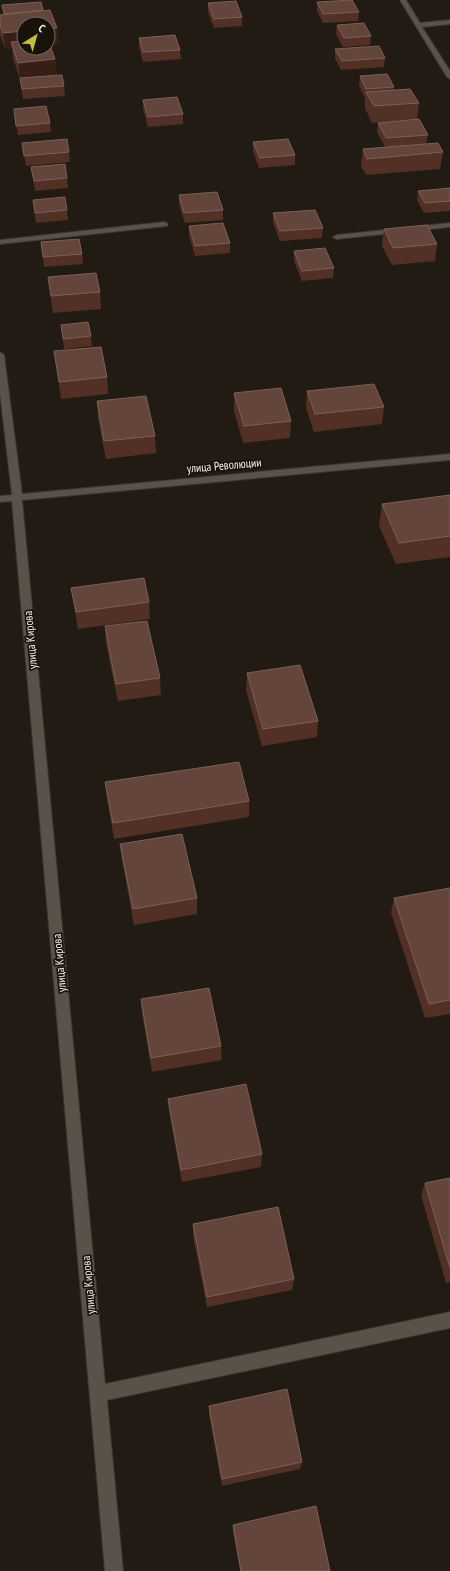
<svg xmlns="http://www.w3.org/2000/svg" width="450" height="1571" font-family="'PT Sans Narrow',sans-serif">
	<rect width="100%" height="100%" fill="#221b13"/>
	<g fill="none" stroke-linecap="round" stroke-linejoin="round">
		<g stroke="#3a3531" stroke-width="2">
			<path id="minor" d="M400,0H406L420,23L450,20V24L422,27L450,71V79L447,77Z
				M164,222L168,224L167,226L0,244V240Z
				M450,223V227L337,239L333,237L337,235Z
				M0,352L4,355L22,494L450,454V460L22,500L105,1384L450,1312V1328L107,1400L123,1571H105L12,501L0,502V496L12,495L0,393Z"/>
		</g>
		<use href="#minor" fill="#5a5249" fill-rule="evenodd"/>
	</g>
	<path fill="#523026" d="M317,2L359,12L358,21L323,23L317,11Z
		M208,3L242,17V26L214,28L208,12Z
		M2,5L43,10L57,28L59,43L50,44L55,59L57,75L64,86L65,96L23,99L20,79L13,58L12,48L5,49L0,35V15L4,14Z
		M337,25L371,36L370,45L343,47L336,34Z
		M139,38L180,50L181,59L143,62L139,47Z
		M335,49L385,58L384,67L341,70L335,58Z
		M360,76L394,87V90L419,103L417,119L372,123L365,108V98L359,85Z
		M143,100L183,114V124L148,127L143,109Z
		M14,109L50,123L51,132L18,135Z
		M378,123L428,135L426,144L443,152L440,169L366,175L361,166L363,149L385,147L377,132Z
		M253,142L295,155V165L259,168L253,151Z
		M22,143L69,152L70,162L26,166Z
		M31,167L67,178L68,188L35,191Z
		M450,188V211L424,213L417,200L418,191Z
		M179,195L223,210V220L185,223L179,205Z
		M33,200L67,210L68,220L36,223Z
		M273,213L323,228L322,238L280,241L273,223Z
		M189,226L230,243V253L195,256L189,236Z
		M384,229L437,244L435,261L392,265L382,246Z
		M41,242L82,254L83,264L44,267Z
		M294,251L334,268L333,278L302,281L294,261Z
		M48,277L100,292L101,309L53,313Z
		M61,325L91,336L92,346L64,349Z
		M54,351L107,377L108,394L61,399Z
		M307,391L384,407L382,424L314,432L306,408Z
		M234,393L291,421L290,438L243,443L234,411Z
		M97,401L155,436L156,453L106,459L98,419Z
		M450,495V557L396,564L379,526L382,504Z
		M71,588L149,602L150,619L78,629L74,605Z
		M105,626L160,678L161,695L118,701L106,644Z
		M247,673L318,721L317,737L262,746L246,690Z
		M105,782L249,801V817L114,839L107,799Z
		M120,844L197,898V914L134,925L122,860Z
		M450,888V1014L425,1018L391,913L394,898Z
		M141,999L221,1046L222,1060L152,1072L142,1014Z
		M168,1099L262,1154L261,1167L182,1182L169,1112Z
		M450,1178V1282L446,1283L421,1195L425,1183Z
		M193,1224L294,1279L292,1290L207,1307L193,1236Z
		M209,1406L302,1462L300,1469L222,1486L209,1415Z
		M233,1525L330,1571H240L233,1531Z"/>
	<path fill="#381f15" d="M57,28L59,43L48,44V29Z
		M24,31V47L11,42L12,48L5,49L3,33Z
		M55,59L57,75L20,79L18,63Z"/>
	<path fill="#64453b" stroke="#7a6057" d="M352,0L359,12L323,14L317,2Z
		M236,1L242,17L214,19L208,3Z
		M41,2L43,10L4,14L2,5Z
		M50,10L57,28L48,29V24H24V31L3,33L0,25V15Z
		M364,23L371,36L344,38L337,25Z
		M175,35L180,50L143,52L139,38Z
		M48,40L55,59L18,63L11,42L24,41V48H48Z
		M379,46L385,58L342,61L335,49Z
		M387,74L394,87L366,89L360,76Z
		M62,75L64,86L22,89L20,78Z
		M410,89L419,103L374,106L366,92Z
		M177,97L183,114L148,117L143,100Z
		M46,106L50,123L16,126L14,109Z
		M419,119L428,135L386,138L378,123Z
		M67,139L69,152L24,156L22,143Z
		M288,139L295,155L260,158L253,142Z
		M438,143L443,152L367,159L363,149Z
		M65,164L67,178L34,181L31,167Z
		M450,188V201L425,203L418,191Z
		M217,192L223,210L184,213L179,195Z
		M65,197L67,210L35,213L33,200Z
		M315,210L323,228L280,231L273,213Z
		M223,223L230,243L195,246L189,226Z
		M427,225L437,244L393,248L384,229Z
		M79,239L82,254L43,257L41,242Z
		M325,248L334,268L302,271L294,251Z
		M96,273L100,292L51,296L48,277Z
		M88,322L91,336L63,339L61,325Z
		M101,347L107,377L59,382L54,351Z
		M374,384L384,407L315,414L307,391Z
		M281,388L291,421L244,426L234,393Z
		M146,396L155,436L104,441L97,401Z
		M450,495V536L399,543L382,504Z
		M144,578L149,602L76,612L71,588Z
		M147,621L160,678L116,684L105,626Z
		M300,665L318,721L263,729L247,673Z
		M239,762L249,801L113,823L105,782Z
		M182,834L197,898L133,909L120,844Z
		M450,888V1000L429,1004L394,898Z
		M209,988L221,1046L151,1058L141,999Z
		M246,1084L262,1154L181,1170L168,1099Z
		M450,1178V1268L425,1183Z
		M278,1207L294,1279L207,1297L193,1224Z
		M287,1389L302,1462L222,1479L209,1406Z
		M316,1506L330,1571H241L233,1525Z"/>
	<g text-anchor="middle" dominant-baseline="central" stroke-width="3.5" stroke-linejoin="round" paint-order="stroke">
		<g font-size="12" fill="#f5f0eb" stroke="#19120a">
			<text transform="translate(224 465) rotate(-5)">улица Революции</text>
			<text transform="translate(30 640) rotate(-95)">улица Кирова</text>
			<text transform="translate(59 963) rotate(-95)">улица Кирова</text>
			<text transform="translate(88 1285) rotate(-95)">улица Кирова</text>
		</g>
	</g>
	<g transform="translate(36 36) rotate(37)"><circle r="19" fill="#19120a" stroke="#716b64"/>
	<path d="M0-3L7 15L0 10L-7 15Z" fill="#bfbe42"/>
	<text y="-6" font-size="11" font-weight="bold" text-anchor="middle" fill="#f5f0eb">С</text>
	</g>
</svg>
